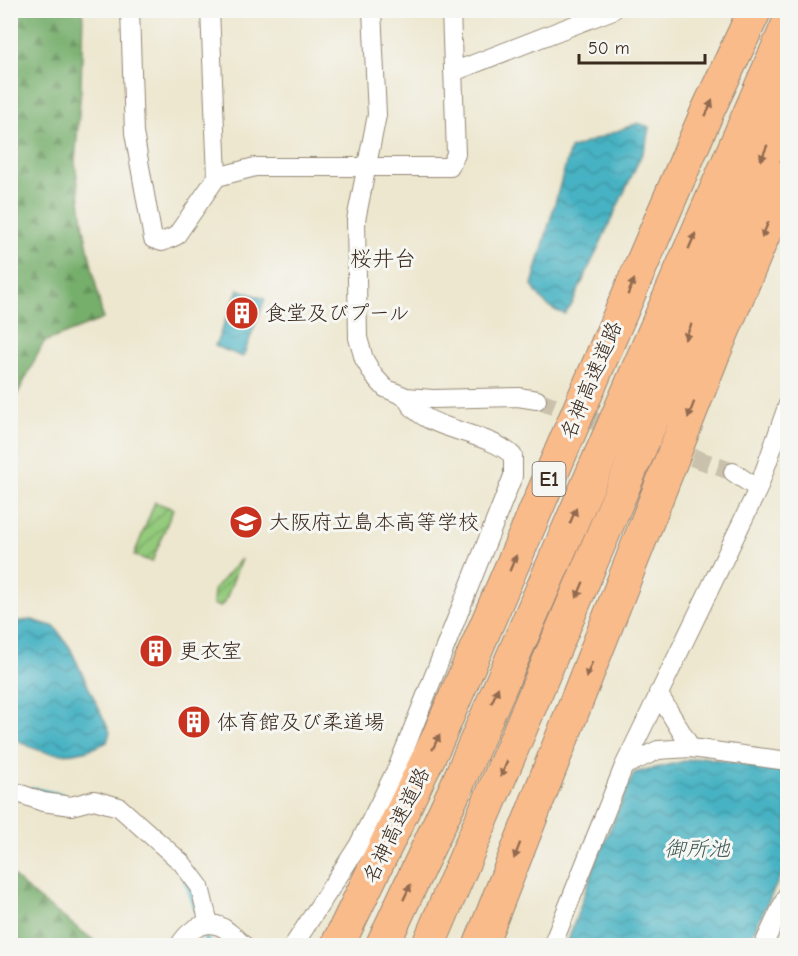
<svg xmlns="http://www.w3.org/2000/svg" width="798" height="956" font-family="'Comic Neue','Klee One',sans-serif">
	<defs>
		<pattern id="forest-firs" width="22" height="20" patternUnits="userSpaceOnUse" patternTransform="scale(1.5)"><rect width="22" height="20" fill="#76ae6c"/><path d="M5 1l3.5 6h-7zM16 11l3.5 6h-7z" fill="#628e58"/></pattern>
		<pattern id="garden-furrows" width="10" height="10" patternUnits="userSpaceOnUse" patternTransform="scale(1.5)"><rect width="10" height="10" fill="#93ca7c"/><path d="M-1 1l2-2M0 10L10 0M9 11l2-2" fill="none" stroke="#79a465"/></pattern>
		<pattern id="water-waves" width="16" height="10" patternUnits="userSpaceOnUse" patternTransform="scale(1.5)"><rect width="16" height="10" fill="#46b2c3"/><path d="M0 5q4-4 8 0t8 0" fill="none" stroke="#3c919e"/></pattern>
	</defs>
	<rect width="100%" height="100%" fill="#f6f6f2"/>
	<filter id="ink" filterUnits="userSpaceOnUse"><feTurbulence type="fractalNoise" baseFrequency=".0167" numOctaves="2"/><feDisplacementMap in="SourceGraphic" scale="12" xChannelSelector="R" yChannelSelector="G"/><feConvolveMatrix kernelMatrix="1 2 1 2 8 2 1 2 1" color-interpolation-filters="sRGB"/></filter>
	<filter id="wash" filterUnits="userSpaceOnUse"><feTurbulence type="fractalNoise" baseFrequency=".008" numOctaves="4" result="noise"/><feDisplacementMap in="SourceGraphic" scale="24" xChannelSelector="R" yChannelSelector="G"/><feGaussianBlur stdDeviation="1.35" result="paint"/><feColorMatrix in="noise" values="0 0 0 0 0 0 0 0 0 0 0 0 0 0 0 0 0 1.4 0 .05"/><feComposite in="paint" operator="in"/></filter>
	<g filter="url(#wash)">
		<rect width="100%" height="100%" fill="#ede7cf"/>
		<path fill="url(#forest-firs)" stroke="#586c45" stroke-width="1.5" d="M11,10L83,11L81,88L75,162L84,229L103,319L44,342L11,407Z
			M10,873L36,897L100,945H11Z"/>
		<path fill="url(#garden-furrows)" stroke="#677a4d" stroke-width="1.5" d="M155,502L173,509L152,562L134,555Z
			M241,559L225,602L219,607L213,604L214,589Z"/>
		<path fill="url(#water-waves)" stroke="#406e70" stroke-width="1.5" d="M638,123L649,127L646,145L571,306L565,314C549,310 539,299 532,285L570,149Z
			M238,289L265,299L243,357L215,346Z
			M32,620L55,627L70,648L110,732L107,742C74,759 40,758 11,735V622Z
			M702,757L787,771V863L753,933L730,945L717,943L716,946H566L597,859L634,773Z"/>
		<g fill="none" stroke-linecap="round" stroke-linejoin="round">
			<path stroke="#46b2c3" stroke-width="5" d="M10,739L12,736
				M32,789L63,796
				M186,880L198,914
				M202,929L209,946
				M740,940L742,946"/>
		</g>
	</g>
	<g filter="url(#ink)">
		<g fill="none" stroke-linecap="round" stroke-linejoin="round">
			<path stroke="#c9c1ac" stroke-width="18" stroke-dasharray="18 9" stroke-linecap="butt" d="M537,400L619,430
				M667,448L733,472"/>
			<g stroke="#948876" stroke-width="20">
				<path id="street" d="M130,10L134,133L153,239L162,242L176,236L217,177
					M210,10L217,177L255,167H450L456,154L451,10
					M372,10L377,115L356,220L358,338L364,359L374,376L385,388L406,397L433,399L518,397L537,400
					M453,72L613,10
					M733,472L758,489
					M691,748L788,761
					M624,766L658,750L691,748L658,693
					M10,790L43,802L71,806L94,800L119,807L182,863L200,887L209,924
					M179,946C190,927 211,915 230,933C236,937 239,942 245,946
					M293,946L358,846L398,766L513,476V456C488,430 419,431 406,397
					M552,946L624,766L758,489L788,404
					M763,946L788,893"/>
			</g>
			<g stroke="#948876" stroke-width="35">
				<path id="highway" d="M337,946L437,740L708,110L755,10
					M382,946L454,792L788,25
					M428,946L788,99
					M480,946L712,357L788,176"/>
			</g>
			<use href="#street" stroke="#fff" stroke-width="18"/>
			<use href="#highway" stroke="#fabb8b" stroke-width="33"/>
		</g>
		<defs><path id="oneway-solid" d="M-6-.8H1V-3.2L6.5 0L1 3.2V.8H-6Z" transform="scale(1.5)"/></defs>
		<g fill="#916b4f">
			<use href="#oneway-solid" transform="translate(709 108) rotate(-66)"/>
			<use href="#oneway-solid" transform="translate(764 153) rotate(113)"/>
			<use href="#oneway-solid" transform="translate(765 230) rotate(113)"/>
			<use href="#oneway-solid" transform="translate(692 241) rotate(-67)"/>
			<use href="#oneway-solid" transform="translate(631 287) rotate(-67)"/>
			<use href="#oneway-solid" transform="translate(688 332) rotate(113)"/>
			<use href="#oneway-solid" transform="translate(691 410) rotate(111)"/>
			<use href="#oneway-solid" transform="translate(573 516) rotate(-67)"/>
			<use href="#oneway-solid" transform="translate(513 563) rotate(-67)"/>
			<use href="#oneway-solid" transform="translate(580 590) rotate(113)"/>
			<use href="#oneway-solid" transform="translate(589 670) rotate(111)"/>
			<use href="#oneway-solid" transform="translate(495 695) rotate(-67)"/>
			<use href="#oneway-solid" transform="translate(436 742) rotate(-65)"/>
			<use href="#oneway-solid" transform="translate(504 769) rotate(113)"/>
			<use href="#oneway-solid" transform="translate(517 851) rotate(111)"/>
			<use href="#oneway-solid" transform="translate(407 892) rotate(-65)"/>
		</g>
	</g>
	<defs>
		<g id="building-disc" transform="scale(1.725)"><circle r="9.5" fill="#c8321e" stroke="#f6f6f2"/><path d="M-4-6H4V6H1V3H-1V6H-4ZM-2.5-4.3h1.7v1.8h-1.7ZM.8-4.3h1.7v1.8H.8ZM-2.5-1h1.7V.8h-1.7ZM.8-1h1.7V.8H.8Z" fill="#fff"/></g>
		<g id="school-disc" transform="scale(1.725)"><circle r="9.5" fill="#c8321e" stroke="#f6f6f2"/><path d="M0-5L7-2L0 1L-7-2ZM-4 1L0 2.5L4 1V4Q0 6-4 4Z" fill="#fff"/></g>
	</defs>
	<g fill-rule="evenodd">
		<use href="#building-disc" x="242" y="313"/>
		<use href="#school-disc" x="246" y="522"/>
		<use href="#building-disc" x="156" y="651"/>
		<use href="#building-disc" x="194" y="722"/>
	</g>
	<g text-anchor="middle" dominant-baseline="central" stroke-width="6" stroke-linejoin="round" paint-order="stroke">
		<rect fill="#f6f6f2" stroke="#73675e" stroke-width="1.5" x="532.5" y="462" width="33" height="34" rx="4.5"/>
		<g font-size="20" font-weight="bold" fill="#3b2a1e">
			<text x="549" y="479">E1</text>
		</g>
		<g font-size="21" fill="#3b2a1e" stroke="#f6f6f2" text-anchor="start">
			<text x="265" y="313">食堂及びプール</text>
			<text x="269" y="522">大阪府立島本高等学校</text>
			<text x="179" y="651">更衣室</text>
			<text x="217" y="722">体育館及び柔道場</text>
		</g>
		<g font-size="21" fill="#3b2a1e" stroke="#f6f6f2">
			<text transform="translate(591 380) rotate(-67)">名神高速道路</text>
			<text transform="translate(396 825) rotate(-64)">名神高速道路</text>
		</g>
		<g font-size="22" fill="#3b2a1e" stroke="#f6f6f2">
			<text x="383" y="259">桜井台</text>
		</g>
		<g font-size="22" font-style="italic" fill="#3f5a58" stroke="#f6f6f2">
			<text x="697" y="849">御所池</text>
		</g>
	</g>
	<rect width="798" height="956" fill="none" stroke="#f6f6f2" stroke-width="36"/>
	<path d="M579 54v9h126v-9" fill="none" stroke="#3b2a1e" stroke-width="3"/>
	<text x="588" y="54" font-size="18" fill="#3b2a1e" stroke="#f6f6f2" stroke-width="4.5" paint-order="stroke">50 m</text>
</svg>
